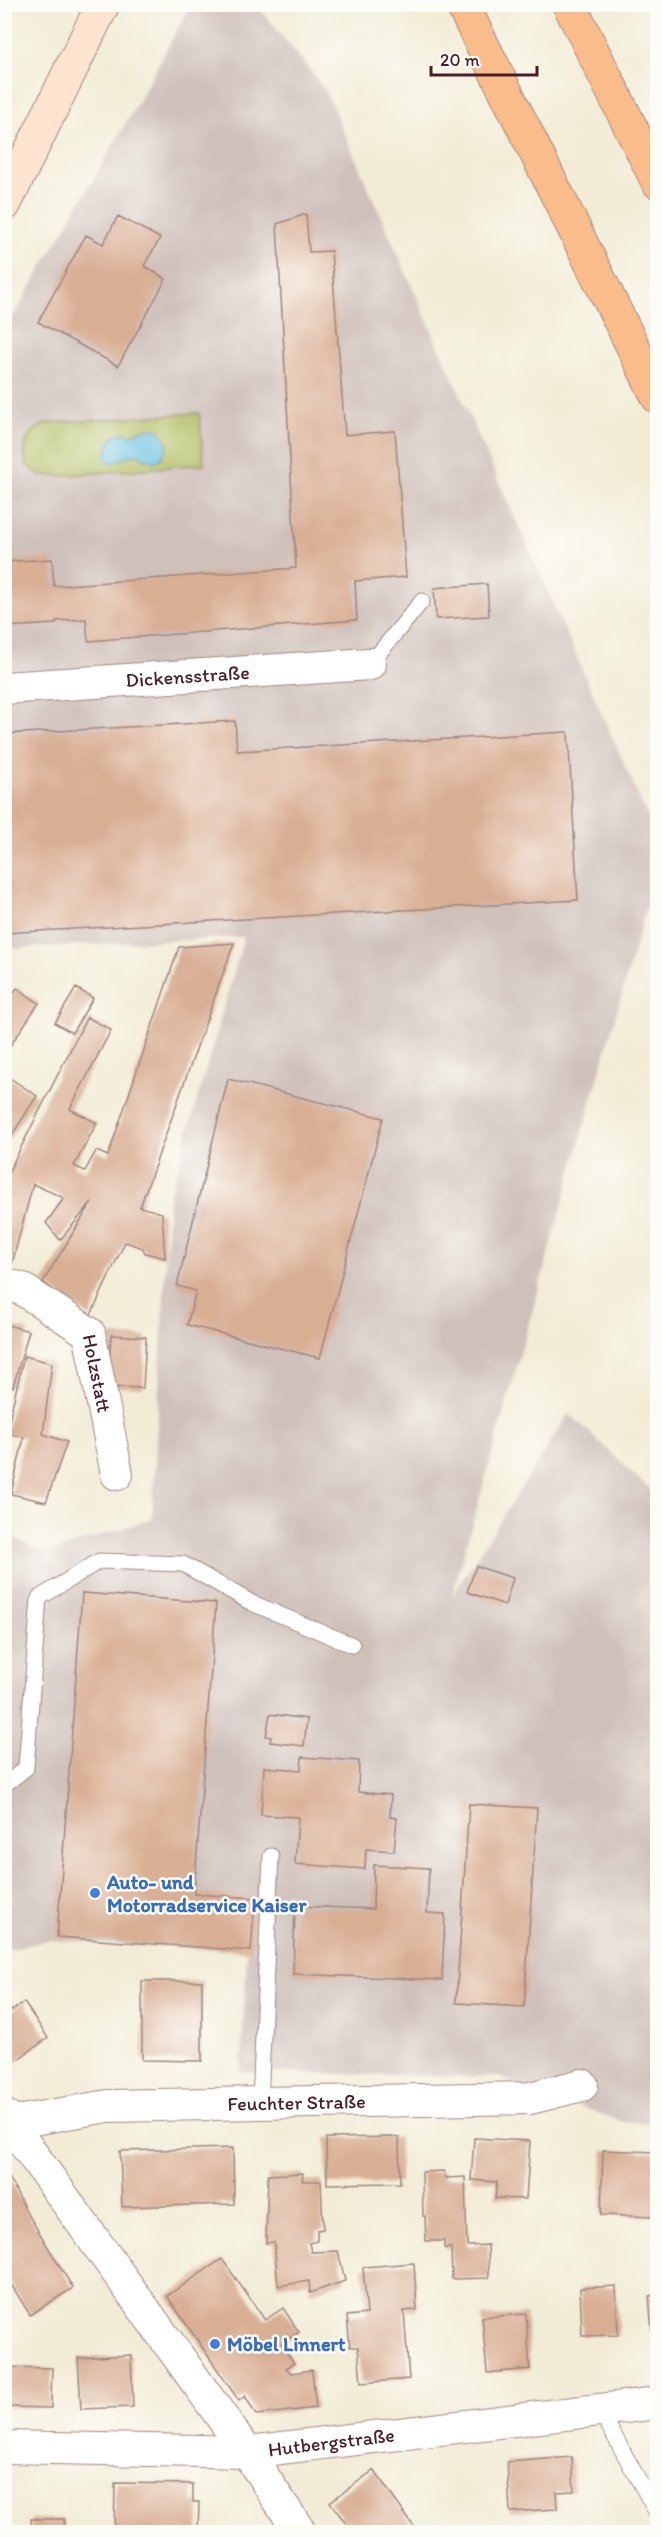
<svg xmlns="http://www.w3.org/2000/svg" width="662" height="2537" font-family="Itim,sans-serif">
	<rect width="100%" height="100%" fill="#fdfcf7"/>
	<filter id="ink" filterUnits="userSpaceOnUse"><feTurbulence type="fractalNoise" baseFrequency=".0167" numOctaves="2"/><feDisplacementMap in="SourceGraphic" scale="12" xChannelSelector="R" yChannelSelector="G"/><feConvolveMatrix kernelMatrix="1 2 1 2 8 2 1 2 1" color-interpolation-filters="sRGB"/></filter>
	<filter id="wash" filterUnits="userSpaceOnUse"><feTurbulence type="fractalNoise" baseFrequency=".008" numOctaves="4" result="noise"/><feDisplacementMap in="SourceGraphic" scale="24" xChannelSelector="R" yChannelSelector="G"/><feGaussianBlur stdDeviation="1.35" result="paint"/><feColorMatrix in="noise" values="0 0 0 0 0 0 0 0 0 0 0 0 0 0 0 0 0 1.4 0 .05"/><feComposite in="paint" operator="in"/></filter>
	<g filter="url(#wash)">
		<rect width="100%" height="100%" fill="#f2ecd6"/>
		<path fill="#cfc0ba" d="M5,4L17,5L5,38L4,5Z
			M190,5H257L324,88L657,838V869L452,1596L569,1413L657,1496V2123L623,2122L499,2077L241,2072L247,1951L49,1940L5,1951L4,1533L46,1553L152,1519L169,1197L244,937L5,949V331L137,104Z"/>
		<path fill="#afbb5d" stroke="#7c6d44" stroke-width="1.5" d="M199,413L204,464L61,476L40,475L26,465C22,442 26,432 48,423Z"/>
		<path fill="#61bedf" stroke="#566e85" stroke-width="1.5" d="M156,428L163,434L168,446L162,458L155,462L135,454L113,463L104,458C113,442 109,428 132,435L145,429Z"/>
		<g id="blocks">
			<path fill="#d9af94" d="M306,214L309,252L331,251L345,435L395,431L406,577L355,581L357,620L88,641L86,619L56,621V624L4,627V562L52,559L54,586L296,568L277,224Z
				M118,216L160,238L144,266L166,279L118,366L38,322L86,235L103,244Z
				M487,584L489,616L436,619L434,588Z
				M235,721L237,751L568,732L578,900L4,933V734Z
				M234,943L140,1207L162,1213L165,1258L145,1253L143,1248L125,1242L90,1317L43,1282L92,1202L60,1240L46,1223L64,1198L33,1184L12,1264L5,1262L6,1177L87,1017L111,1030L70,1109L97,1123L74,1166L85,1171L96,1151L108,1156L179,947Z
				M17,988L39,1003L4,1055V1007Z
				M76,988L93,998L72,1033L55,1023Z
				M4,1074L37,1096L9,1140L4,1137Z
				M228,1079L383,1118L320,1358L187,1325L196,1291L177,1286Z
				M4,1324L29,1331L13,1387L4,1384Z
				M111,1335L146,1337L143,1388L108,1387Z
				M24,1356L52,1363L43,1434L67,1442L46,1502L11,1494L24,1437L6,1433Z
				M476,1566L513,1578L505,1605L467,1592Z
				M82,1593L216,1603L194,1894L255,1898L251,1951L57,1937Z
				M270,1714L307,1719L304,1746L270,1742L271,1737L266,1736Z
				M302,1757L359,1761L358,1792L391,1795L390,1817L397,1818L394,1851L366,1849L365,1869L295,1864L298,1817L261,1815L264,1767L301,1770Z
				M469,1804L537,1808L524,2007L456,2003Z
				M374,1865L429,1868L427,1913L445,1914L442,1980L293,1974L295,1906L373,1909Z
				M142,1981H202V2061L142,2060Z
				M4,2000L12,2011L24,2002L48,2038L11,2064L4,2055Z
				M399,2137L400,2183L327,2184L326,2138Z
				M474,2138L530,2141L526,2199L495,2198L497,2182L471,2180Z
				M233,2148L234,2204L122,2207L120,2151Z
				M603,2150L657,2152V2217L601,2215Z
				M4,2167L26,2211L73,2288L30,2315L4,2273Z
				M444,2171L445,2178L465,2177L467,2246L488,2245L489,2278L452,2279L451,2248H444V2241H426L425,2216H423L422,2172Z
				M303,2173L302,2181H321L323,2229L317,2230V2241L309,2243L311,2252L338,2251L345,2281L310,2293L309,2281L278,2286L274,2242L266,2243L268,2175Z
				M222,2259L265,2320L283,2308L299,2332L281,2344L294,2363L286,2368L291,2373L312,2370L316,2408L256,2415L245,2396L239,2401L167,2296Z
				M414,2263L417,2310L404,2311L409,2379L361,2383L358,2347H350L347,2316L367,2314L363,2267Z
				M616,2286L618,2335L582,2336L580,2288Z
				M657,2295V2344L653,2345L649,2296Z
				M526,2314L530,2369L487,2373L482,2317Z
				M131,2355L133,2407L81,2409L78,2358Z
				M4,2367L52,2368L51,2408L4,2407Z
				M572,2457L574,2491L556,2492L557,2509L510,2512L507,2462Z
				M374,2470L402,2510L418,2532H352L330,2502Z
				M115,2483L193,2484V2502H199L198,2532H114Z
				M31,2519H64V2532H32Z"/>
		</g>
	</g>
	<g filter="url(#ink)">
		<use href="#blocks" fill-opacity="0" stroke="#9e8680" stroke-width="1.5"/>
		<g fill="none" stroke-linecap="round" stroke-linejoin="round">
			<g stroke="#9e8680" stroke-width="17">
				<path id="lane" d="M370,664L422,601
					M4,1785L26,1768L39,1598L99,1561L183,1564L252,1603L352,1645
					M260,2102L271,1856
					M600,2410L658,2515"/>
			</g>
			<g stroke="#9e8680" stroke-width="34">
				<g id="street">
					<path id="s1" d="M4,688L370,664"/>
					<path id="s2" d="M4,1284L22,1289L89,1333L117,1474"/>
					<path d="M4,2115L247,2452L300,2532"/>
					<path id="s3" d="M10,2123L108,2106L530,2098L582,2085"/>
					<path id="s4" d="M4,2447L247,2452L658,2403"/>
				</g>
			</g>
			<g stroke="#9e8680" stroke-width="35">
				<path id="secondary" d="M4,205L103,4"/>
			</g>
			<g stroke="#9e8680" stroke-width="35">
				<path id="highway" d="M462,4L658,397
					M569,4L658,182"/>
			</g>
			<use href="#lane" stroke="#fff" stroke-width="15"/>
			<use href="#street" stroke="#fff" stroke-width="32"/>
			<use href="#secondary" stroke="#fde4d1" stroke-width="33"/>
			<use href="#highway" stroke="#fabc8b" stroke-width="33"/>
		</g>
	</g>
	<g fill="#3f7fe0" stroke="#fdfcf7" stroke-width="2">
		<circle cx="95" cy="1893" r="6"/>
		<circle cx="215" cy="2344" r="6"/>
	</g>
	<g text-anchor="middle" dominant-baseline="central" stroke-width="5" stroke-linejoin="round" paint-order="stroke">
		<g font-size="20" fill="#4a1f2b" stroke="#fdfcf7">
			<text stroke="none"><textPath href="#s1" startOffset="184">Dickensstraße</textPath></text>
			<text stroke="none"><textPath href="#s2" startOffset="140">Holzstatt</textPath></text>
			<text stroke="none"><textPath href="#s3" startOffset="288">Feuchter Straße</textPath></text>
			<text stroke="none"><textPath href="#s4" startOffset="328">Hutbergstraße</textPath></text>
		</g>
		<g font-size="20" font-weight="bold" fill="#366cbe" stroke="#fdfcf7" text-anchor="start">
			<text x="107" y="1882">Auto- und<tspan x="107" dy="23">Motorradservice Kaiser</tspan></text>
			<text x="227" y="2344">Möbel Linnert</text>
		</g>
	</g>
	<rect width="662" height="2537" fill="none" stroke="#fdfcf7" stroke-width="24"/>
	<path d="M431 66v9h106v-9" fill="none" stroke="#4a1f2b" stroke-width="3"/>
	<text x="440" y="66" font-size="18" fill="#4a1f2b" stroke="#fdfcf7" stroke-width="4.5" paint-order="stroke">20 m</text>
</svg>
